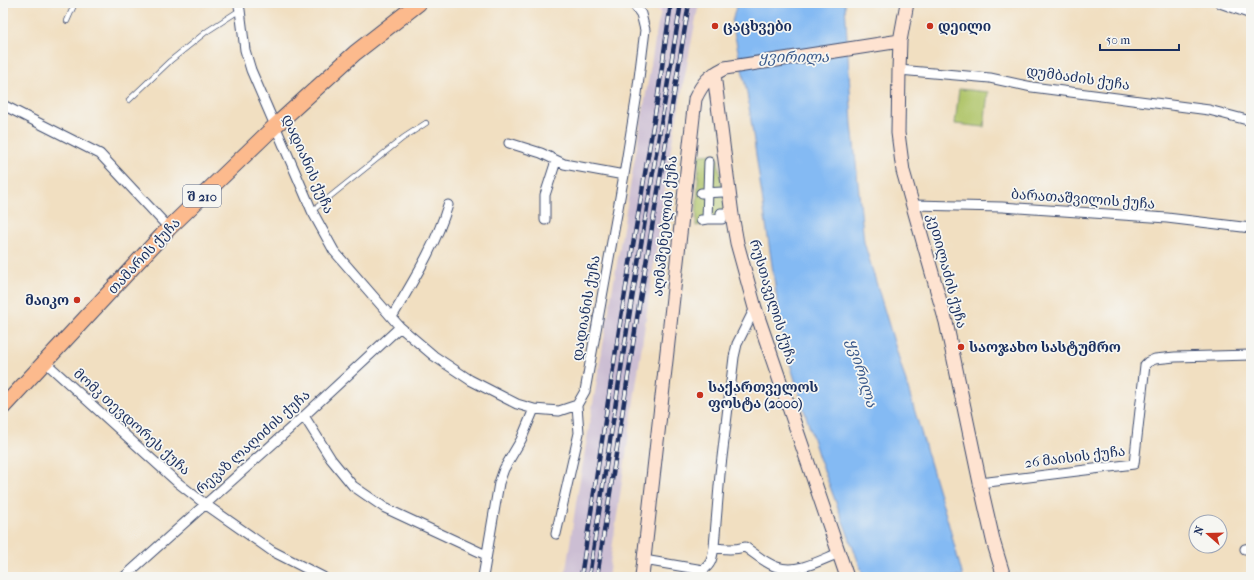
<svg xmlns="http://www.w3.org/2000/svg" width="1254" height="580" font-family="'IM FELL French Canon','Noto Serif Georgian',serif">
	<rect width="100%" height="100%" fill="#f6f6f2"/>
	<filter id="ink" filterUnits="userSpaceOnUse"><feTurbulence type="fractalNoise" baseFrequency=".025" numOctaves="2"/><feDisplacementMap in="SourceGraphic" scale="8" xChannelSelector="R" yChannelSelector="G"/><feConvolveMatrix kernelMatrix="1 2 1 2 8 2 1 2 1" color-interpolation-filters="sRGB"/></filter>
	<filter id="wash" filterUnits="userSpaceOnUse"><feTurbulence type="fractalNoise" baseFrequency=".012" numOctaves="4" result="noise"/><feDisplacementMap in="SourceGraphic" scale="16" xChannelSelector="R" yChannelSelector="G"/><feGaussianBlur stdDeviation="0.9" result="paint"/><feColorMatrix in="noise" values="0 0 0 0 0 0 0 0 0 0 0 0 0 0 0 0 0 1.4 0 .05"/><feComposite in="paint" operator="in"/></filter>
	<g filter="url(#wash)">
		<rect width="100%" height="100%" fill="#f1dfc1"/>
		<path fill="#eed0e7" d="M647,3H663L661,13Z"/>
		<path fill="#ccbed3" d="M663,3H699L671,147L608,577H565L576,503L657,29Z"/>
		<path fill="#afc468" stroke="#657a63" d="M959,89L988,92L984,127L955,124Z
			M717,154L728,221L696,226L699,155Z"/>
		<path fill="#84baf3" stroke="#5074a8" d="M737,3H845L852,124L864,242L948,522L963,577H864L818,455L783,341L747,93L732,22Z"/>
	</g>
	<g filter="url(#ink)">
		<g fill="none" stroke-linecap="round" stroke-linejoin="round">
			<g stroke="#3b496d" stroke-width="6">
				<path id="lane" d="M67,21L75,3
					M129,100L170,61L206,32L240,10
					M312,211L403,138L426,123"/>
			</g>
			<g stroke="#3b496d" stroke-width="11">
				<path id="street" d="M238,3L240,10L245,50L251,70L312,211L334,251L400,327L434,356L470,380L517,404L534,409L559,411L577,405L585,391L624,175L637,94L645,30L641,14L633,3
					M1220,3L1251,14
					M899,70L990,78L1032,87L1209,110L1251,121
					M3,105L100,154L169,228
					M509,143L541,153L564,164L624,175
					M701,193L723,192
					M913,205L1002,207L1167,218L1251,228
					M707,219H722L721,213H726
					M545,220V195L556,161
					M701,220L707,219L709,162
					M392,317C413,281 436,245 448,205
					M45,362L177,482L205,504L272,551L323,577
					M304,416L331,459L353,486L385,508L486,555
					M980,483L1134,464L1145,365L1148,362L1155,359L1175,357L1251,355
					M556,534L579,433L577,405
					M714,547C725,550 734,550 745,547C755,554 765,563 777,567C797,574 821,560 839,553
					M1245,549L1251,548
					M644,560L703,570C712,564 712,558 714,547L720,474L734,357L737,344L755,308
					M124,577L304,416L400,327
					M483,577L499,483L504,469L521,440L534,409"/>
			</g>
			<g stroke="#3b496d" stroke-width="15">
				<path id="secondary" d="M907,3L900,41L899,70L898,133L903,171L946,322L980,483L994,544L1004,577
					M714,74L732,215L737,243L755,308L847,577
					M642,577L695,99C703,82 709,76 725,68L900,41"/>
			</g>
			<g stroke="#3b496d" stroke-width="17">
				<path id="primary" d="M3,407L169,228L275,126L355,53L419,3"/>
			</g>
			<use href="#lane" stroke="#fff" stroke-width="4.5"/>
			<use href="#street" stroke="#fff" stroke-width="9"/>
			<use href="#secondary" stroke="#fee3d1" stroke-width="13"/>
			<use href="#primary" stroke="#fcba8d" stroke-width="15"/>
			<g stroke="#1b2f5e" stroke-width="4.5">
				<path id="rail" d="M581,577L621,317L657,102L671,3
					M589,577L629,317L681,3
					M597,577L637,318L689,3"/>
			</g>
			<use href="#rail" stroke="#f6f6f2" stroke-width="3" stroke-dasharray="9" stroke-linecap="butt"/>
		</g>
	</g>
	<g fill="#c8321e" stroke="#f6f6f2" stroke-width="1.5">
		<circle cx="715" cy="26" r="4"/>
		<circle cx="930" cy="26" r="4"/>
		<circle cx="77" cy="300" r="4"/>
		<circle cx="961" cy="347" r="4"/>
		<circle cx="700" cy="395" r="4"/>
	</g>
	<g text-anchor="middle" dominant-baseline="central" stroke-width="3.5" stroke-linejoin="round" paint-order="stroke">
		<rect fill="#f6f6f2" stroke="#5d6b8a" stroke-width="1" x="183" y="185" width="38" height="22" rx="3"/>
		<g font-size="13" font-weight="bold" fill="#1b2f5e">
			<text x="202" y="196">შ 210</text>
		</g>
		<g font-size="14" font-weight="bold" fill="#1b2f5e" stroke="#f6f6f2" text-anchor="start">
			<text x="723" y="26">ცაცხვები</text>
			<text x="938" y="26">დეილი</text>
			<text x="69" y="300" text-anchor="end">მაიკო</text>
			<text x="969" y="347">საოჯახო სასტუმრო</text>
			<text x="708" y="387">საქართველოს<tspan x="708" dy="16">ფოსტა (2000)</tspan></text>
		</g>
		<g font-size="14" fill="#1b2f5e" stroke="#f6f6f2">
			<text transform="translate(1078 78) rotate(8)">დუმბაძის ქუჩა</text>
			<text transform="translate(308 164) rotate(66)">დადიანის ქუჩა</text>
			<text transform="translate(1083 199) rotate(4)">ბარათაშვილის ქუჩა</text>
			<text transform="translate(665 226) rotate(-84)">აღმაშენებლის ქუჩა</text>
			<text transform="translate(144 256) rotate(-47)">თამარის ქუჩა</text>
			<text transform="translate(947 271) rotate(75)">კეთილაძის ქუჩა</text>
			<text transform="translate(773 302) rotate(73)">რუსთაველის ქუჩა</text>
			<text transform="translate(586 308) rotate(-80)">დადიანის ქუჩა</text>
			<text transform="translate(132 422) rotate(42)">მომკ თევდორეს ქუჩა</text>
			<text transform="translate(253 442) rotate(-42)">რევაზ ლაღიძის ქუჩა</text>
			<text transform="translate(1075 457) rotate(-7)">26 მაისის ქუჩა</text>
		</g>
		<g font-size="15" font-style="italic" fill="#3a598b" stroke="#f6f6f2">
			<text x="794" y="57">ყვირილა</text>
			<text transform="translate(862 373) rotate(73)">ყვირილა</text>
		</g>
	</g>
	<rect width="1254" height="580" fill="none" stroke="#f6f6f2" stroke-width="16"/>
	<g transform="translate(1208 534) rotate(290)"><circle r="19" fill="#f6f6f2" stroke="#9ea6b7"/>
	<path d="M0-3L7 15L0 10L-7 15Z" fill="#c8321e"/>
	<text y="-6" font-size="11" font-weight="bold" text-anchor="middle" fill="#1b2f5e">N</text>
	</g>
	<path d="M1100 44v6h79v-6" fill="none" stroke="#1b2f5e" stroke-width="2"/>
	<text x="1106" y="44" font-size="12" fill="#1b2f5e" stroke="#f6f6f2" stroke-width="3" paint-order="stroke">50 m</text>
</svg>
